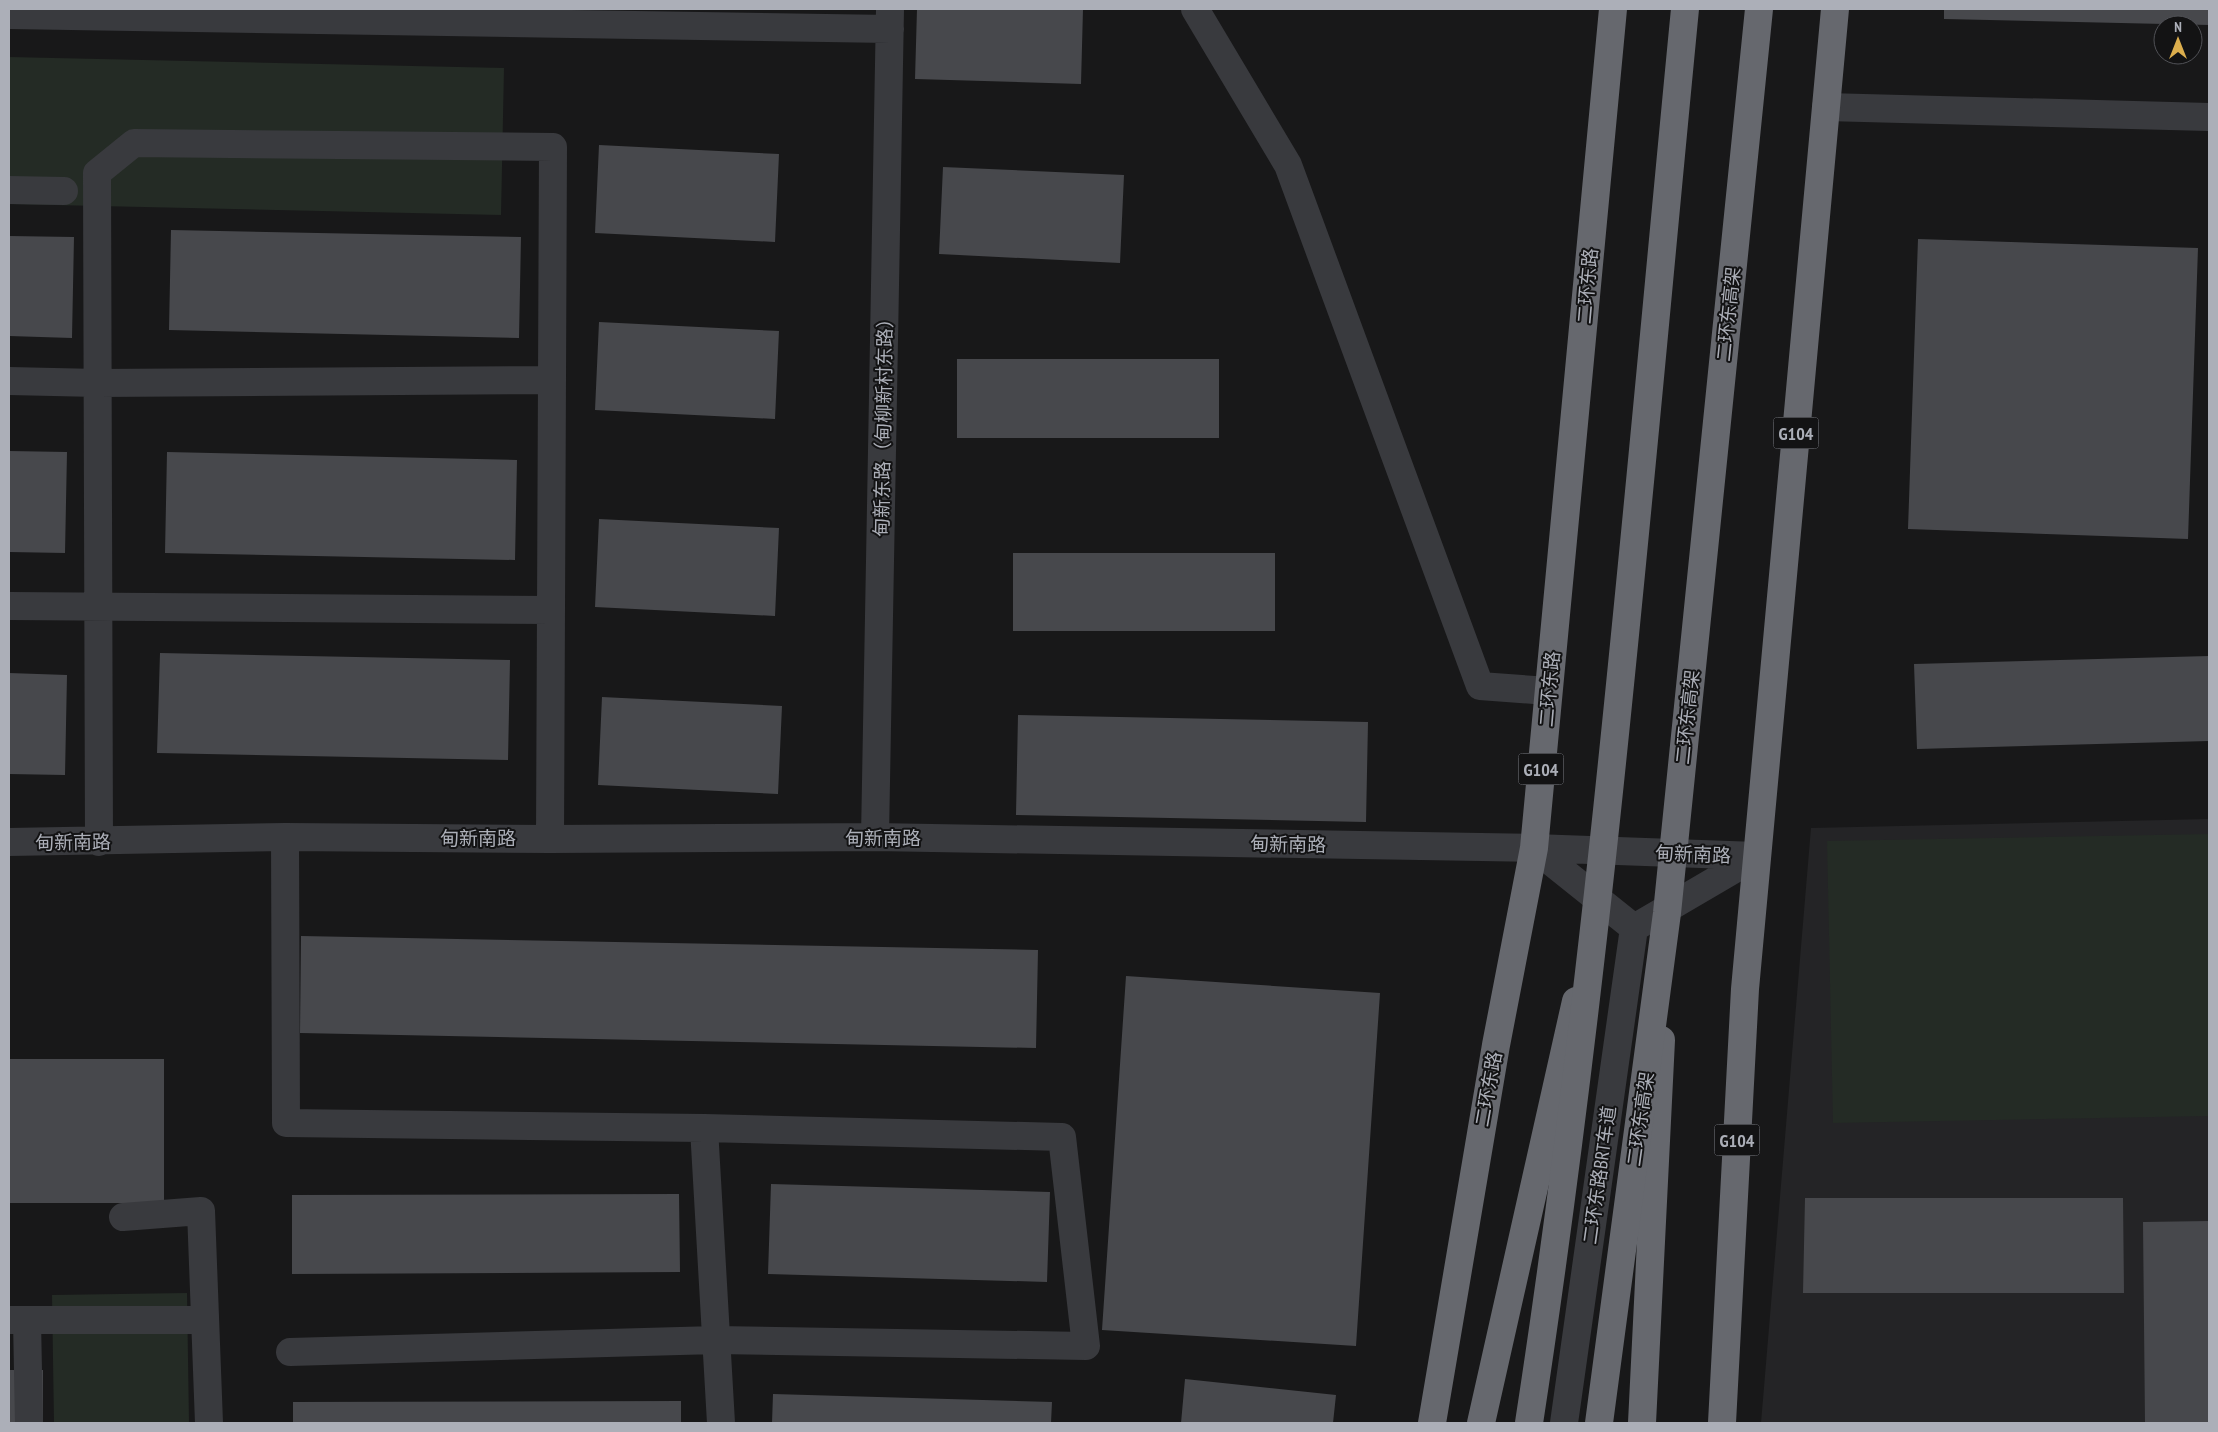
<svg xmlns="http://www.w3.org/2000/svg" width="2218" height="1432" font-family="'PT Sans Narrow','Noto Sans SC',sans-serif">
	<rect width="100%" height="100%" fill="#181819"/>
	<path fill="#242426" d="M2209,819V1423H1761L1811,828Z"/>
	<path fill="#242b25" d="M9,57L504,68L501,215L9,204Z
		M2209,834V1116L1833,1123L1827,841Z
		M187,1293L189,1423H54L52,1295Z"/>
	<path fill="#47484c" d="M917,9H1083L1081,84L915,79Z
		M1944,9H2209V25L1944,19Z
		M599,145L779,154L775,242L595,233Z
		M943,167L1124,175L1120,263L939,254Z
		M171,230L521,237L519,338L169,330Z
		M9,236L74,237L72,338L9,336Z
		M1918,239L2198,248L2188,539L1908,529Z
		M599,322L779,331L775,419L595,410Z
		M957,359H1219V438H957Z
		M9,451L67,452L65,553L9,552Z
		M167,452L517,460L515,560L165,553Z
		M599,519L779,528L775,616L595,607Z
		M1013,553H1275V631H1013Z
		M160,653L510,660L508,760L157,753Z
		M2209,656V741L1917,749L1914,664Z
		M9,673L67,675L65,775L9,774Z
		M602,697L782,706L778,794L598,785Z
		M1018,715L1368,722L1366,822L1016,815Z
		M301,936L1038,950L1036,1048L300,1033Z
		M1126,976L1380,993L1356,1346L1102,1330Z
		M9,1059H164V1203H9Z
		M771,1184L1050,1192L1047,1282L768,1274Z
		M679,1194L680,1272L292,1274V1195Z
		M1805,1198H2123L2124,1293H1803Z
		M2209,1221V1423H2145L2143,1222Z
		M9,1370H43V1423H9Z
		M1185,1379L1336,1395L1333,1423H1181Z
		M773,1394L1052,1402L1051,1423H772Z
		M681,1401V1423H293V1402Z"/>
	<g fill="none" stroke-linecap="round" stroke-linejoin="round">
		<path stroke="#393a3e" stroke-width="28" d="M1195,9L1288,165L1480,686L1548,691
			M9,15L890,29
			M1826,107L2209,117
			M9,190L64,191
			M9,381L98,383L552,380
			M9,606L551,610
			M285,837L286,1123L704,1128L721,1423
			M875,837L890,9
			M9,842L285,837L550,839L875,837L1534,848L1757,856
			M99,842L97,173L134,143L553,147L550,839
			M1534,848L1634,928
			M1634,928L1757,856
			M123,1217L201,1211L209,1423
			M9,1320H204
			M27,1320L29,1423
			M290,1352L716,1340L1086,1346L1062,1137L704,1128
			M1564,1423L1634,928"/>
		<path stroke="#66686e" stroke-width="28" d="M1432,1423L1496,1045L1534,848L1613,9
			M1481,1423L1576,1001
			M1642,1423L1661,1040
			M1722,1423L1745,989L1835,9"/>
		<path stroke="#66686e" stroke-width="28" d="M1529,1423C1601,955 1639,481 1685,9
			M1599,1423L1667,913L1759,9"/>
	</g>
	<g text-anchor="middle" dominant-baseline="central" stroke-width="4" stroke-linejoin="round" paint-order="stroke">
		<g fill="#131314" stroke="#7e8087" stroke-width="1">
			<rect x="1773.5" y="417.5" width="45" height="31" rx="4"/>
			<rect x="1518.5" y="753.5" width="45" height="31" rx="4"/>
			<rect x="1714.5" y="1124.5" width="45" height="31" rx="4"/>
		</g>
		<g font-size="18" font-weight="bold" fill="#acafb8">
			<text x="1796" y="433">G104</text>
			<text x="1541" y="769">G104</text>
			<text x="1737" y="1140">G104</text>
		</g>
		<g font-size="19" fill="#acafb8" stroke="#131314">
			<text transform="translate(1587 286) rotate(-85)">二环东路</text>
			<text transform="translate(1728 314) rotate(-84)">二环东高架</text>
			<text transform="translate(883 423) rotate(-89)">甸新东路（甸柳新村东路）</text>
			<text transform="translate(1549 689) rotate(-85)">二环东路</text>
			<text transform="translate(1687 717) rotate(-84)">二环东高架</text>
			<text x="478" y="838">甸新南路</text>
			<text x="883" y="838">甸新南路</text>
			<text transform="translate(73 842) rotate(-1)">甸新南路</text>
			<text transform="translate(1288 844) rotate(1)">甸新南路</text>
			<text transform="translate(1693 854) rotate(2)">甸新南路</text>
			<text transform="translate(1488 1089) rotate(-80)">二环东路</text>
			<text transform="translate(1640 1119) rotate(-82)">二环东高架</text>
			<text transform="translate(1599 1175) rotate(-82)">二环东路BRT车道</text>
		</g>
	</g>
	<rect width="2218" height="1432" fill="none" stroke="#acafb8" stroke-width="20"/>
	<g transform="translate(2178 40)"><circle r="24" fill="#131314" stroke="#505156"/>
	<path d="M0-4L9 19L0 12L-9 19Z" fill="#dcae4d"/>
	<text y="-8" font-size="14" font-weight="bold" text-anchor="middle" fill="#acafb8">N</text>
	</g>
</svg>
